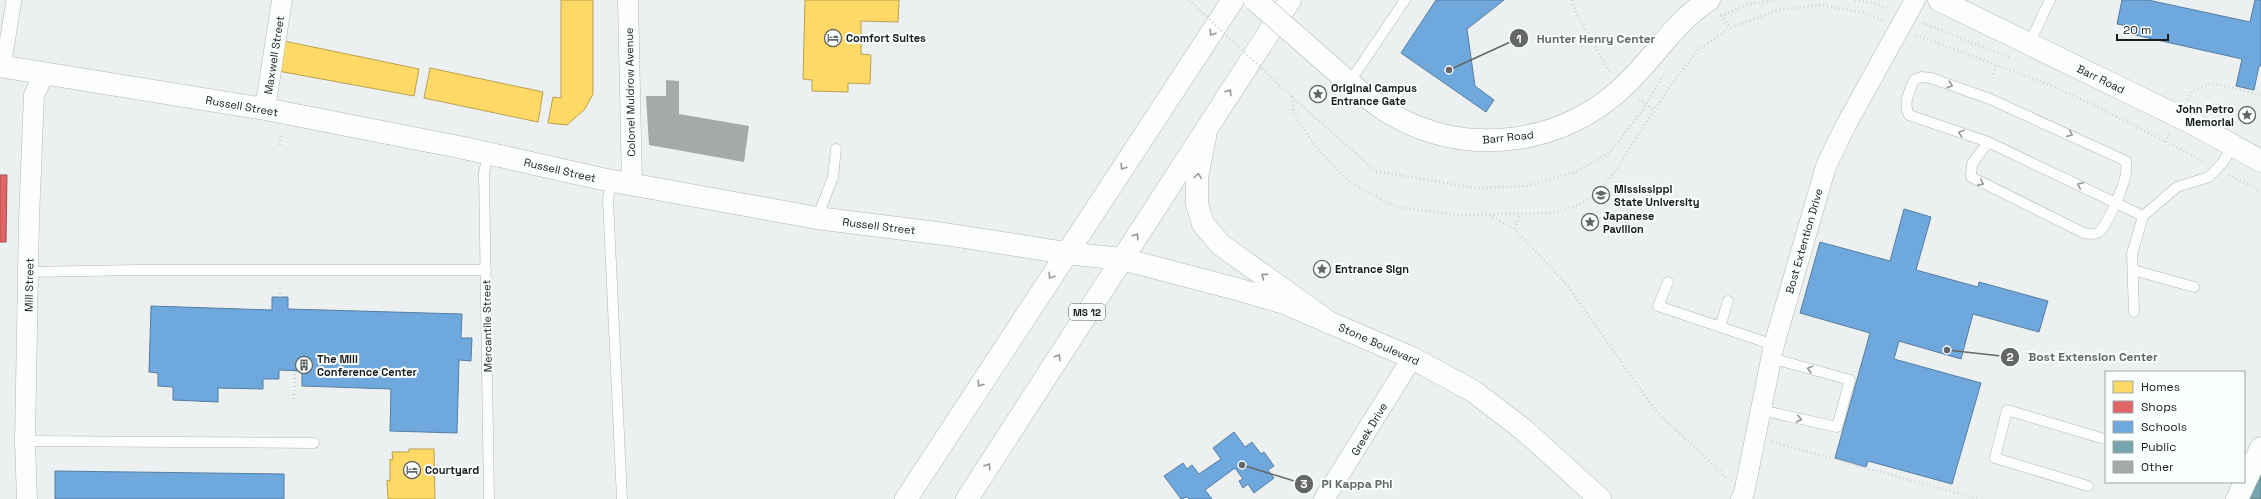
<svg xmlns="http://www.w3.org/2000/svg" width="2261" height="499" font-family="'Space Grotesk',sans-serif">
	<rect width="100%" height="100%" fill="#ecf0f1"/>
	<path fill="#ffd966" stroke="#baa050" d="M561,0H593V94L585,109L567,125L548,123L553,97L561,98Z
		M805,0H899L898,22L861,21V54L871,55L870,84L848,83V92L812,91V80L803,79Z
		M284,41L419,69L414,96L278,71Z
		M430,68L543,92L538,122L424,98Z
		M409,449H434L435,499H388L387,480L390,481V459L393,460L392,452H409Z"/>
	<path fill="#e06666" stroke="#a55050" d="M0,175H7L6,242H0Z"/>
	<path fill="#6fa8dc" stroke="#567ea2" d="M1436,0H1504L1467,29L1475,86L1494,100L1486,112L1401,53Z
		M2122,0H2148L2250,22L2255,0H2261V66H2259L2254,90L2236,86L2242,59L2126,33L2128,26L2117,24Z
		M1904,209L1931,217L1916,270L1978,287L1979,282L2048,301L2039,332L1973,314L1961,359L1899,341L1894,359L1981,383L1952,484L1868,461L1866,467L1835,458L1870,333L1800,313L1820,242L1890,261Z
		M272,297H288V309L462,314L461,338H472L471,361L459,360L457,433L390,431L391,389L302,386V371L279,370V379H263V389L218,388V402L173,400V387L158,386V373L149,372L151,306L272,310Z
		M1234,432L1245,447L1252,442L1261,454L1264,452L1274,466L1268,470L1274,478L1254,493L1248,484L1243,488L1239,481L1243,479L1235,468L1205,490L1212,499H1189L1187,497L1181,499L1164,476L1183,463L1187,469L1192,465L1199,474L1221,459L1213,448Z
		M55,471L284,474V499H55Z"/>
	<path fill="#76a5af" stroke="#5a7c83" d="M2261,461V499H2245Z"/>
	<path fill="#a6a9aa" d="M666,80L679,81V114L749,126L744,162L649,145L646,96H666Z"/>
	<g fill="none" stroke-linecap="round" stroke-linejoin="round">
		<g stroke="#b2b5b6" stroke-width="11">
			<path id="service" d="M2029,44L2050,0
				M1349,83L1405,0
				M1988,142L1972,164L1971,177L2084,233C2089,234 2095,235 2099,232C2108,224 2124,186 2126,173C2127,169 2126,165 2126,161L1990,99L1931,78L1922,77L1914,80C1909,92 1903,103 1909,115L1988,142L2143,216
				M611,181L608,200L622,499
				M817,218L833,177L836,149
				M2133,270L2194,287
				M29,272L139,270H486
				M1668,282L1658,306L1774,345
				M2134,312L2132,254L2143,216L2177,187L2209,177L2223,162L2233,146
				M1720,327L1728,301
				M1761,410L1837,427L1850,380L1771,358
				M25,441L314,443
				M2088,486L1995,458L2007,410L2101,438
				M489,499L484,172L489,153"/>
		</g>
		<g stroke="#b2b5b6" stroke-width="16">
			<path id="pedestrian" d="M3,67L14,0"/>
		</g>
		<g stroke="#b2b5b6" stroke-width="21">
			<path id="minor" d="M628,0L632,185
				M265,109L282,0
				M27,499L25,441L29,218L34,95L44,74
				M1324,499L1412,358
				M1741,499L1744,493L1774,345L1826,166L1846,125L1915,0"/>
		</g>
		<g stroke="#b2b5b6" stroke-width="23">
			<path id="tertiary" d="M1939,0L2192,123L2261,161
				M1320,57C1345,79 1372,105 1402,120C1475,156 1562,143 1622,88C1653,60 1673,23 1709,0
				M0,66L265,109L464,148L602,179L817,218L945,234L1066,253L1122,259L1237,289L1284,303L1412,358L1473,391L1524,430L1600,499
				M2237,499L2261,448"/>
		</g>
		<g stroke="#b2b5b6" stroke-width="23">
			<path id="primary" d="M1205,137L1197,177V204L1203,224L1221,245L1330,323
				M906,499L1233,0
				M967,499L1290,0"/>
		</g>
		<path stroke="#d0d1d2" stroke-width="2.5" stroke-dasharray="1 3" stroke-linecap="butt" d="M1572,0L1576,13L1610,73
			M1855,0L1874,3L1889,9
			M1721,15L1730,28
			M1721,16L1746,5L1775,0
			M1923,23L2011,58
			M1916,35L2050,85L2104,110L2205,162
			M1992,78L1996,65
			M1292,97L1294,114L1315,146L1350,183L1397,207L1458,215L1552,213L1576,206L1601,192L1672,83L1698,50L1730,28L1778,10L1819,5L1862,12L1883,21
			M1292,97L1376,171L1475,188L1527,186L1578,171L1609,153L1642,111L1664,74
			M1639,99L1654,110
			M2188,100L2192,91L2212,83L2261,95
			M2165,142L2170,132
			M280,145L281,133
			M2229,175L2261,191
			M1489,215L1515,229L1568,286L1655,410L1728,479
			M1515,229L1520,214
			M280,297V286
			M294,399L295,371
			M1772,442L1979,499"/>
		<use href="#service" stroke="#fcfdfd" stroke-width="10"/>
		<use href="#pedestrian" stroke="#fcfdfd" stroke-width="15"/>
		<use href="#minor" stroke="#fcfdfd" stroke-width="20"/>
		<use href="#tertiary" stroke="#fcfdfd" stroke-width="22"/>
		<use href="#primary" stroke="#fcfdfd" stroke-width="22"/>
		<g stroke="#b2b5b6" stroke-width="23" stroke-linecap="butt">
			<path id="tertiary-bridge" d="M1255,0L1320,57"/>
		</g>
		<path stroke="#d0d1d2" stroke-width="2.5" stroke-dasharray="1 3" stroke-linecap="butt" d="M1189,0L1292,97"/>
		<use href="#tertiary-bridge" stroke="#fcfdfd" stroke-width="22"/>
	</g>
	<defs><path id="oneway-chevron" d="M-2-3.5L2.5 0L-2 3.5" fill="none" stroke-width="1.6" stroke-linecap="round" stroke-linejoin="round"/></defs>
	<g stroke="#969898">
		<use href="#oneway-chevron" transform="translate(1212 33) rotate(123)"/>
		<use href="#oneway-chevron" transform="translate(1950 85) rotate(19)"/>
		<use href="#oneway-chevron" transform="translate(1229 92) rotate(-57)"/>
		<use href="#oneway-chevron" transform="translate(1961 133) rotate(-161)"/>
		<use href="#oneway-chevron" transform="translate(2070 134) rotate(24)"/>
		<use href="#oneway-chevron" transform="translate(1123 167) rotate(123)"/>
		<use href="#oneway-chevron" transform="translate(1198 176) rotate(-83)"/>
		<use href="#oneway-chevron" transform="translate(1981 183) rotate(27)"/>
		<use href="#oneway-chevron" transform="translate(2080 185) rotate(-155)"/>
		<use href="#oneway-chevron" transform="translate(1136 236) rotate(-57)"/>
		<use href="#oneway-chevron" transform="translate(1051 276) rotate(124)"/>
		<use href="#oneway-chevron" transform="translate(1264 276) rotate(-144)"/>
		<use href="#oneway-chevron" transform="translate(1058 357) rotate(-57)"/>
		<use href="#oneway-chevron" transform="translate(1810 369) rotate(-165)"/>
		<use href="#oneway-chevron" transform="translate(980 384) rotate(123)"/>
		<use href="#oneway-chevron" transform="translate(1799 419) rotate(12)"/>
		<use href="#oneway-chevron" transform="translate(988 466) rotate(-57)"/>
	</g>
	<defs>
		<g id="hotel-ring" transform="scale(0.9)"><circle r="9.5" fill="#f9feff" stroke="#646667" stroke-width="1.5"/><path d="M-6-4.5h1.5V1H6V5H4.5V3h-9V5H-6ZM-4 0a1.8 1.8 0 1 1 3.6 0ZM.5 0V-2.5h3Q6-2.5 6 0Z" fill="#646667"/></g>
		<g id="sight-ring" transform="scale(0.9)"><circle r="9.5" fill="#f9feff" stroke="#646667" stroke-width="1.5"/><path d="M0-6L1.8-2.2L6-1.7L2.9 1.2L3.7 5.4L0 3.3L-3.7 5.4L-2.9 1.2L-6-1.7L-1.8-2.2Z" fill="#646667"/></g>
		<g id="university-ring" transform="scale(0.9)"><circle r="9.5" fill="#f9feff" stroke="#646667" stroke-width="1.5"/><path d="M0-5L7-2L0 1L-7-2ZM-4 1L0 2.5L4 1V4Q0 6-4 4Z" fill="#646667"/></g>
		<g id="building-ring" transform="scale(0.9)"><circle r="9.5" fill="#f9feff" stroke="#646667" stroke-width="1.5"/><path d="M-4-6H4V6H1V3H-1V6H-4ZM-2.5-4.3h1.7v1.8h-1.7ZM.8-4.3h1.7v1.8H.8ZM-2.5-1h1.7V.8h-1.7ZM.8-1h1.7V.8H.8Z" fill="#646667"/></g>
	</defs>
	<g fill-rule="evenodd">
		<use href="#hotel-ring" x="833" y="38"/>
		<use href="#sight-ring" x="1318" y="94"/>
		<use href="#sight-ring" x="2247" y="115"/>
		<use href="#university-ring" x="1601" y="195"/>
		<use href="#sight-ring" x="1590" y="222"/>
		<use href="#sight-ring" x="1322" y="269"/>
		<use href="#building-ring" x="304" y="365"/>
		<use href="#hotel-ring" x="412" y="470"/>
	</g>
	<g text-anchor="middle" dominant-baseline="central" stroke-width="4" stroke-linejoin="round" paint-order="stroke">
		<rect fill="#f9feff" stroke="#5d6060" stroke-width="1" x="1069" y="304" width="36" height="16" rx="3"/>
		<g font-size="10" font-weight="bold" fill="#1a1c1c">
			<text x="1087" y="312">MS 12</text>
		</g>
		<g font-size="11" font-weight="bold" fill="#1a1c1c" stroke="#f9feff" text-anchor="start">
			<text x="846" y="38">Comfort Suites</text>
			<text x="1331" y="88">Original Campus<tspan x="1331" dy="13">Entrance Gate</tspan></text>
			<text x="2234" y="109" text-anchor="end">John Petro<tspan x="2234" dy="13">Memorial</tspan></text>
			<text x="1614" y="189">Mississippi<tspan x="1614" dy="13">State University</tspan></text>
			<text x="1603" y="216">Japanese<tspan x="1603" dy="13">Pavilion</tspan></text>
			<text x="1335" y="269">Entrance Sign</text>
			<text x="317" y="359">The Mill<tspan x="317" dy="13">Conference Center</tspan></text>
			<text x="425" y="470">Courtyard</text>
		</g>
		<g font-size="11" fill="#1a1c1c" stroke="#f9feff">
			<text transform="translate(274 55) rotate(-81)">Maxwell Street</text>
			<text transform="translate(2101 79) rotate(26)">Barr Road</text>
			<text transform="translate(630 92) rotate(-91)">Colonel Muldrow Avenue</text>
			<text transform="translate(242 106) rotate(10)">Russell Street</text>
			<text transform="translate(1508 137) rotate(-6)">Barr Road</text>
			<text transform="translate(560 170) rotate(13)">Russell Street</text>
			<text transform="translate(879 226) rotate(7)">Russell Street</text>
			<text transform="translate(1804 241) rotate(-74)">Bost Extention Drive</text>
			<text transform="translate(29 285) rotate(-89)">Mill Street</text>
			<text transform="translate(487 326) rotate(-91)">Mercantile Street</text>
			<text transform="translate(1379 344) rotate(24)">Stone Boulevard</text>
			<text transform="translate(1369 429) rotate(-59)">Greek Drive</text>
		</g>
	</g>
	<path fill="none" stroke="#646667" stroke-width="1.5" d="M1449 70L1519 38M1947 350L2010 357M1242 465L1304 484"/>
	<g fill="#646667" stroke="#f9feff" stroke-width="1.5">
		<circle cx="1449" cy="70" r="4"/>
		<circle cx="1947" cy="350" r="4"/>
		<circle cx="1242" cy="465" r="4"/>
		<circle cx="1519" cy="38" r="10"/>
		<circle cx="2010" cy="357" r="10"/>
		<circle cx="1304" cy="484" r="10"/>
	</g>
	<g font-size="12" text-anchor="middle" font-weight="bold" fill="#fff">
		<text x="1519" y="43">1</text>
		<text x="2010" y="361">2</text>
		<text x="1304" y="488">3</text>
	</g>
	<g font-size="12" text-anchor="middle" font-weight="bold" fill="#646667" stroke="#f9feff" stroke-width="4" stroke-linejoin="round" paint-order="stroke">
		<text x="1596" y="43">Hunter Henry Center</text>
		<text x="2093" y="361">Bost Extension Center</text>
		<text x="1357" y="488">Pi Kappa Phi</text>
	</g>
	<rect x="2105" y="371" width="140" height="112" fill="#f9feff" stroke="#a0a4a4"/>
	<rect x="2113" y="381" width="20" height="12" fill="#ffd966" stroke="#a0a4a4"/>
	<text x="2141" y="391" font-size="12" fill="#1a1c1c">Homes</text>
	<rect x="2113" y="401" width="20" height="12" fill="#e06666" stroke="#a0a4a4"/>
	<text x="2141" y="411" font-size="12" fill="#1a1c1c">Shops</text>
	<rect x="2113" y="421" width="20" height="12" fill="#6fa8dc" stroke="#a0a4a4"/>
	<text x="2141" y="431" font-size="12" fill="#1a1c1c">Schools</text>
	<rect x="2113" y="441" width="20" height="12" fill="#76a5af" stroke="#a0a4a4"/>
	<text x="2141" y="451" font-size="12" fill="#1a1c1c">Public</text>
	<rect x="2113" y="461" width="20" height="12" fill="#a6a9aa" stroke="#a0a4a4"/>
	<text x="2141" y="471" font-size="12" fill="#1a1c1c">Other</text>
	<path d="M2117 34v6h51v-6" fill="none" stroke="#1a1c1c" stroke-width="2"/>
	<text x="2123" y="34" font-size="12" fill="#1a1c1c" stroke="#f9feff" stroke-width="3" paint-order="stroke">20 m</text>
</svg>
